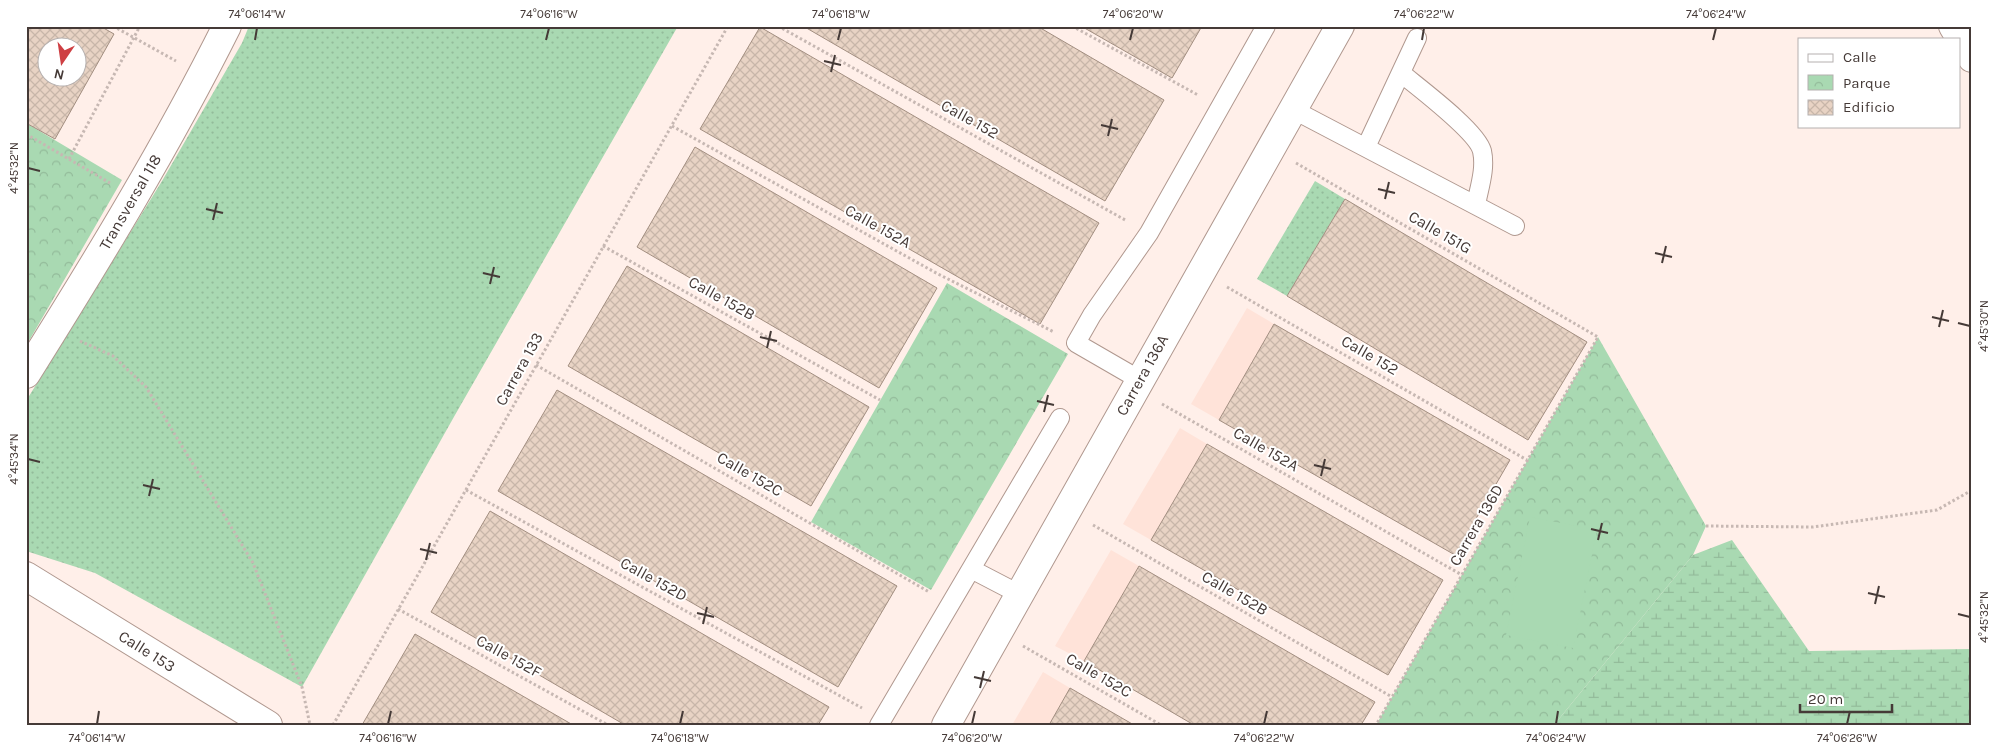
<svg xmlns="http://www.w3.org/2000/svg" width="1998" height="751" font-family="Karla,sans-serif">
	<defs>
		<pattern id="grass-dots" width="8" height="8" patternUnits="userSpaceOnUse" patternTransform="scale(1.25)"><rect width="8" height="8" fill="#a9d9b2"/><path d="M2 2h.1M6 6h.1" fill="none" stroke="#93bb9a" stroke-width="1.8" stroke-linecap="round"/></pattern>
		<pattern id="wetland-marsh" width="20" height="14" patternUnits="userSpaceOnUse" patternTransform="scale(1.25)"><rect width="20" height="14" fill="#a9d9b2"/><path d="M1 5h8M5 5V1M11 12h8M15 12V8" fill="none" stroke="#93bb9a"/></pattern>
		<pattern id="park-crowns" width="20" height="18" patternUnits="userSpaceOnUse" patternTransform="scale(1.25)"><rect width="20" height="18" fill="#a9d9b2"/><path d="M2 6a3 3 0 1 1 6 0M12 15a3 3 0 1 1 6 0" fill="none" stroke="#93bb9a"/></pattern>
		<pattern id="building-cross-hatch" width="8" height="8" patternUnits="userSpaceOnUse" patternTransform="scale(1.25)"><rect width="8" height="8" fill="#e8d3c4"/><path d="M0 0l8 8M0 8l8-8" fill="none" stroke="#c8b6a9"/></pattern>
	</defs>
	<rect width="100%" height="100%" fill="#ffefe9"/>
	<path fill="#ffe3d9" d="M1247,308L1274,324L1219,420L1191,404Z
		M1180,428L1207,444L1151,540L1123,524Z
		M1111,550L1139,566L1084,661L1055,646Z
		M1043,672L1070,688L1049,725H1012Z"/>
	<path fill="url(#grass-dots)" d="M249,26H678L455,415L302,687L95,573L26,551V401L162,181L242,43Z
		M1315,181L1345,199L1287,296L1257,279Z"/>
	<path fill="url(#wetland-marsh)" d="M1732,540L1809,651L1972,649V725H1554L1693,555Z"/>
	<path fill="url(#park-crowns)" d="M26,123L122,180L26,346Z
		M947,283L1068,354L931,590L811,522Z
		M1598,337L1706,526L1693,555L1554,725H1376Z"/>
	<path fill="#a9d9b2" d="M1530,517L1597,530L1573,648L1506,635Z"/>
	<path fill="url(#building-cross-hatch)" stroke="#a28e80" fill-rule="evenodd" d="M26,26H100L114,34L55,139L26,123ZM48,48H78V78H48Z
		M803,26H1037L1164,100L1105,201Z
		M1081,26H1202L1172,78Z
		M760,27L1099,223L1040,324L700,129Z
		M695,147L937,288L879,388L637,247Z
		M1345,199L1587,342L1528,440L1287,296Z
		M627,266L869,407L811,506L568,366Z
		M1274,324L1510,460L1455,555L1219,420Z
		M557,390L897,586L838,687L498,491Z
		M1207,444L1443,580L1388,675L1151,540Z
		M490,511L829,707L818,725H625L431,612Z
		M1139,566L1375,702L1361,725H1194L1084,661Z
		M415,634L573,725H362Z
		M1070,688L1134,725H1049Z"/>
	<g fill="none" stroke-linecap="round" stroke-linejoin="round">
		<g stroke="#b0988f" stroke-width="20">
			<path id="service" d="M1401,73C1419,88 1477,131 1482,151C1486,169 1479,188 1476,205
				M1292,109L1515,226
				M1366,147L1417,38
				M1140,380L1076,343L1092,315L1149,233L1266,26
				M971,569L1019,594
				M879,725L1060,418"/>
		</g>
		<g stroke="#b0988f" stroke-width="30">
			<path id="minor" d="M1953,26L1972,58
				M26,374C97,261 167,146 227,26
				M26,576L268,725
				M946,725L1340,26"/>
		</g>
		<path stroke="#c7b8b3" stroke-width="3" stroke-dasharray="2.5 2.5" stroke-linecap="butt" d="M113,26L176,61
			M778,26L1127,221
			M1072,26L1198,95
			M672,126L938,274L1054,332
			M26,134L110,183
			M69,159L140,26
			M1296,163L1598,337L1376,725
			M603,246L880,400
			M1227,287L1527,460
			M80,341L113,356L146,387L253,563L302,687L310,725
			M536,365L929,592
			M1162,404L1462,575
			M466,490L862,708
			M1093,525L1392,697
			M1706,526L1813,527L1937,510L1972,490
			M398,609L608,725
			M1023,646L1161,725
			M333,725L728,26"/>
		<use href="#service" stroke="#fff" stroke-width="18"/>
		<use href="#minor" stroke="#fff" stroke-width="28"/>
	</g>
	<path fill="none" stroke="#453a37" stroke-width="2" d="M255,40L257,28M546,40L549,28M838,40L841,28M1130,40L1133,28M1422,40L1424,28M1713,40L1716,28M824,61L841,65M831,72L835,55M1101,125L1118,129M1108,136L1112,119M28,168L40,171M1378,189L1395,193M1385,199L1389,182M206,209L223,213M213,220L217,203M1655,253L1672,257M1662,263L1666,246M483,273L500,277M490,284L494,267M1932,317L1949,321M1958,323L1970,326M1939,327L1943,310M760,337L777,341M767,348L771,331M1037,401L1054,405M1044,412L1048,395M28,459L40,462M1314,465L1331,469M1321,476L1325,459M143,485L160,489M149,496L153,479M1591,529L1608,533M1598,540L1602,523M420,549L437,553M426,560L430,543M1868,593L1885,597M1875,604L1879,586M697,613L714,617M1958,614L1970,617M703,624L707,607M974,677L991,681M980,688L984,671M97,724L99,711M388,724L391,711M680,724L683,711M972,724L975,711M1264,724L1267,711M1556,724L1558,711M1847,724L1850,711"/>
	<g text-anchor="middle" dominant-baseline="central" stroke-width="4" stroke-linejoin="round" paint-order="stroke">
		<g font-size="16" fill="#453a37" stroke="#fff">
			<text transform="translate(970 119) rotate(29)">Calle 152</text>
			<text transform="translate(130 202) rotate(-60)">Transversal 118</text>
			<text transform="translate(878 226) rotate(29)">Calle 152A</text>
			<text transform="translate(1440 232) rotate(30)">Calle 151G</text>
			<text transform="translate(722 298) rotate(29)">Calle 152B</text>
			<text transform="translate(1370 355) rotate(30)">Calle 152</text>
			<text transform="translate(519 369) rotate(-61)">Carrera 133</text>
			<text transform="translate(1142 375) rotate(-61)">Carrera 136A</text>
			<text transform="translate(1266 449) rotate(30)">Calle 152A</text>
			<text transform="translate(750 474) rotate(30)">Calle 152C</text>
			<text transform="translate(1476 525) rotate(-60)">Carrera 136D</text>
			<text transform="translate(654 579) rotate(29)">Calle 152D</text>
			<text transform="translate(1235 593) rotate(30)">Calle 152B</text>
			<text transform="translate(147 651) rotate(32)">Calle 153</text>
			<text transform="translate(509 656) rotate(29)">Calle 152F</text>
			<text transform="translate(1099 675) rotate(30)">Calle 152C</text>
		</g>
	</g>
	<rect width="1998" height="751" fill="none" stroke="#ffffff" stroke-width="55"/>
	<rect x="1798" y="38" width="162" height="90" fill="#ffffff" stroke="#b5b0af"/>
	<rect x="1808" y="54" width="25" height="8" fill="#ffffff" stroke="#b5b0af"/>
	<text x="1843" y="62" font-size="15" fill="#453a37">Calle</text>
	<rect x="1808" y="75" width="25" height="15" fill="url(#park-crowns)" stroke="#b5b0af"/>
	<text x="1843" y="88" font-size="15" fill="#453a37">Parque</text>
	<rect x="1808" y="100" width="25" height="15" fill="url(#building-cross-hatch)" stroke="#b5b0af"/>
	<text x="1843" y="112" font-size="15" fill="#453a37">Edificio</text>
	<g transform="translate(62 62) rotate(193)"><circle r="24" fill="#ffffff" stroke="#b5b0af"/>
	<path d="M0-4L9 19L0 12L-9 19Z" fill="#ce3f43"/>
	<text y="-8" font-size="14" font-weight="bold" text-anchor="middle" fill="#453a37">N</text>
	</g>
	<path d="M1800 704v8h92v-8" fill="none" stroke="#453a37" stroke-width="2.5"/>
	<text x="1808" y="704" font-size="15" fill="#453a37" stroke="#ffffff" stroke-width="4" paint-order="stroke">20 m</text>
	<rect x="28" y="28" width="1942" height="696" fill="none" stroke="#453a37" stroke-width="2"/>
	<g font-size="12" text-anchor="middle" fill="#453a37">
		<text x="257" y="18">74°06'14"W</text>
		<text x="549" y="18">74°06'16"W</text>
		<text x="841" y="18">74°06'18"W</text>
		<text x="1133" y="18">74°06'20"W</text>
		<text x="1424" y="18">74°06'22"W</text>
		<text x="1716" y="18">74°06'24"W</text>
		<text transform="translate(14 168) rotate(-90)" y="4">4°45'32"N</text>
		<text transform="translate(1984 326) rotate(-90)" y="4">4°45'30"N</text>
		<text transform="translate(14 459) rotate(-90)" y="4">4°45'34"N</text>
		<text transform="translate(1984 617) rotate(-90)" y="4">4°45'32"N</text>
		<text x="97" y="742">74°06'14"W</text>
		<text x="388" y="742">74°06'16"W</text>
		<text x="680" y="742">74°06'18"W</text>
		<text x="972" y="742">74°06'20"W</text>
		<text x="1264" y="742">74°06'22"W</text>
		<text x="1556" y="742">74°06'24"W</text>
		<text x="1847" y="742">74°06'26"W</text>
	</g>
</svg>
